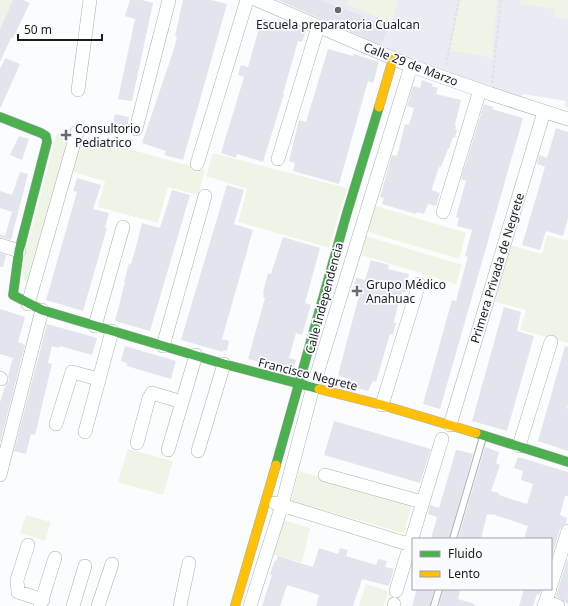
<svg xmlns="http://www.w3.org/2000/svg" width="568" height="606" font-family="'Noto Sans',sans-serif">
	<rect width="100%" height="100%" fill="#fbfcfd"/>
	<path fill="#eaecf3" d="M277,0H568V108L565,107L566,101L522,94L521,98L443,71L420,62Z"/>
	<path fill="#eff5e6" d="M0,0H13L0,29Z
		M348,0H398L391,22L347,5Z
		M460,0H497L492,58L450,50Z
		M521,0H568V19L555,17L554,15L555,9L520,4Z
		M57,132L69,137L28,287L23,277L22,267Z
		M82,136L205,170L198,195L168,187L158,223L98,207L105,181L72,172Z
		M213,153L347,188L329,248L238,222L247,189L206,176Z
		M373,205L466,233L459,259L365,231Z
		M547,235L568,241V343L520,330L526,310L495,302L510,245L542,254Z
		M366,236L462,265L456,284L361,255Z
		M128,449L173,461L163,495L118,482Z
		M299,471L412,503L404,533L291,501Z
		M26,515L51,522L45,541L20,533Z
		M283,520L310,528L302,562L273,555Z
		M366,584L388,591L384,606H359Z"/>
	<path fill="#e2e5ee" d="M13,0H23L30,3L13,38H11L0,62V29Z
		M130,0H142L153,3L132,101L118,99L135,19L125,16Z
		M183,0H211L227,4L183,160L164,155L166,151L142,143L173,52L177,37L175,36Z
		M278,0H320L389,26L381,45Z
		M262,18L306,31L302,42L298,41L283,94H284L263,162L237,154L236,158L221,153L244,77L238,75L241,65L248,67Z
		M328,49L353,56L354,54L379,62L373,83L368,81L339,184L293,171L295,163L289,161L299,120L306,122Z
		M5,58L20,64L1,107H0V69Z
		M422,80L433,84L432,86L438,88L436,94L461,100L455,125L456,126L455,129L457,130L455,138L453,137L449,149H448L441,167H439L433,185L432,190L440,193L436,206L428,204L424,214L417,212L416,214L382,204L384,198L380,197L392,155L397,156L405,124L409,125L414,108L407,106L413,86L420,88Z
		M484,104L493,107L492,109L523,118L440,409L423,404L452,300L456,301L467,260L468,257L465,256L472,230L457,226L459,218L456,217L466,181L461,179Z
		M115,114L129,117L126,133H111Z
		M556,128L568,132V219L563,236L546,231L540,250L522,245L545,167L537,164L539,155L547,158Z
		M19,136L29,139L22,160L10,155Z
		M20,172L28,174L11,240L0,237V234L5,236L12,212L0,208V191L12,195Z
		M77,178L101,185L93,209L109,213L105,227L107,228L83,311L46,300L77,192L73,191Z
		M227,185L244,190L234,224L253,230L222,339L229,341L227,351L223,350V352L181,340Z
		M172,190L190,195L150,331L115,321L125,282H124L129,263L131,264L134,254L142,223L160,228Z
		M283,237L320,248L305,303L311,305L302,335L296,333L289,358L296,360L293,371L248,359L265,298L263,297L264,293H263L268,273L271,274Z
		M0,253L6,255L3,267H0Z
		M371,260L389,265L388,269L409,274L405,293L402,292L397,309L394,322L396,323L393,335L390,334L376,382L373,381L368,391L354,387L356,382L338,375L360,292L353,290L356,278L365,280Z
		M504,307L521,312L517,331L534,336L507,431L472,421Z
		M0,309L25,317L18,342L25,345L0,443V402L5,386L9,381L8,376L13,358L0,354Z
		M47,324L97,338L92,355L60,346L59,348L52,346L48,363L52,364L46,389L35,435L31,434L26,454L14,451Z
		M125,346L176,361L171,379L127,366V363L121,361Z
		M565,346L568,347V405L567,408L568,409V451L538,441Z
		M334,421L431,449L420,483L324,455Z
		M485,447L499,452L496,463L500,465L491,491L499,493V495L527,504L533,484L521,480L523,471L514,468L518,457L568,472V496H565L560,515L567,518L566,523L560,529L551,558V539H524L528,526L492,514V515L487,514L481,539H458Z
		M456,450H458L473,454L449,539H431L437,517L428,514L430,505L439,508Z
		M319,548L338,554L340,548L348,550L346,556L376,565L378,559L387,561L385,567L394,569L389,586L362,579L353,606H316L319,595L287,585L280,606H262L272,575L270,574L275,560L276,561L278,556L313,567Z
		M567,560H568V604L556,596Z
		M417,589H434L430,606H412Z
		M443,589H452L460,591L458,599L475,604L474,606H439Z
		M524,589H542L539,595L537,594L533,606H519Z"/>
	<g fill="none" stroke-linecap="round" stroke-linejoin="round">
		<g stroke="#aeafb1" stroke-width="8">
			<path id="lane" d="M453,539L483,437
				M434,606L439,589"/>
		</g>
		<g stroke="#aeafb1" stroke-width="14">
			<path id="street" d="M257,0L411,66L491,94L568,119
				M78,90L90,0
				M136,129L169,0
				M278,159L318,27
				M197,164L247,0
				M443,212L480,90
				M0,245L19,251
				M28,304L77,132
				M95,326L123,227
				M163,346L205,196
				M0,378L1,379
				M382,405L419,284
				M56,424L72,372L98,379
				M450,425L544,112
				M85,432L112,331
				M137,443L149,398L152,393L182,402
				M519,446L551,342
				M168,450L196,355
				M198,451L224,364
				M0,475L42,310
				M325,475L422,502
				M275,503L411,545
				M28,545L17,580L18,592L43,600
				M551,585L568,531
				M396,591L442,439
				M546,601L558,606
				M40,606L55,558
				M73,606L85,566
				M98,606L112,564
				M180,606L189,563
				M250,606L282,505L313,387L411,66
				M394,606V604
				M544,606L550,589"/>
		</g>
		<g stroke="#aeafb1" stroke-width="10">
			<path id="fast" d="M0,117L41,133L46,136L47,142L19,251L13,295L42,310L224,364L319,389
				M476,433L568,462
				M276,465L346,216L379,107"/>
		</g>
		<g stroke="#aeafb1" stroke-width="10">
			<path id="slow" d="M379,107L393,59
				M319,389L382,405L476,433
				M235,606L276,465"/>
		</g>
		<path stroke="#e1e1e2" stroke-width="2" stroke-dasharray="3 2" stroke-linecap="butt" d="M446,65L459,0
			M492,83L501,0"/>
		<use href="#lane" stroke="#feffff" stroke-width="6"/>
		<use href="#street" stroke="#feffff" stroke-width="13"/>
		<use href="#fast" stroke="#4caf50" stroke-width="9"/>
		<use href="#slow" stroke="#ffc107" stroke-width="9"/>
	</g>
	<g fill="#6a6a6d" stroke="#fafbfe" stroke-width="1.5">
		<circle cx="338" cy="10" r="4"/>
		<path d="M64 129h4v4h4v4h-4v4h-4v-4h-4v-4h4z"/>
		<path d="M355 285h4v4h4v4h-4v4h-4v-4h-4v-4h4z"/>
	</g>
	<g text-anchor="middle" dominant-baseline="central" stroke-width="3.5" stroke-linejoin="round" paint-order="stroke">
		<g font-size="12" fill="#1c1c20" stroke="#fafbfe" text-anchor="start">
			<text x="338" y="24" text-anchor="middle">Escuela preparatoria Cualcan</text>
			<text x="75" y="128">Consultorio<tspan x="75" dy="14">Pediatrico</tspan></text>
			<text x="366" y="284">Grupo Médico<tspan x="366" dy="14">Anahuac</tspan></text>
		</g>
		<g font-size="12" fill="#1c1c20" stroke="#fafbfe">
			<text transform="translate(411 64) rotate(21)">Calle 29 de Marzo</text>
			<text transform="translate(497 268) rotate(-73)">Primera Privada de Negrete</text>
			<text transform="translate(324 298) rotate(-75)">Calle Independencia</text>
			<text transform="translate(308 374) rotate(14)">Francisco Negrete</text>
		</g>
	</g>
	<rect x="412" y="538" width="140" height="52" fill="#fafbfe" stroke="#a1a2a5"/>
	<rect x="420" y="551" width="20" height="6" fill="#4caf50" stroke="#a1a2a5"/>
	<text x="448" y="558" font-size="12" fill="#1c1c20">Fluido</text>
	<rect x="420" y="571" width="20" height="6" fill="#ffc107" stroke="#a1a2a5"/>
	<text x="448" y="578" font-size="12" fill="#1c1c20">Lento</text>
	<path d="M18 34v6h84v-6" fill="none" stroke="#1c1c20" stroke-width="2"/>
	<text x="24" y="34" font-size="12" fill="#1c1c20" stroke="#fafbfe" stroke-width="3" paint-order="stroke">50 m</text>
</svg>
